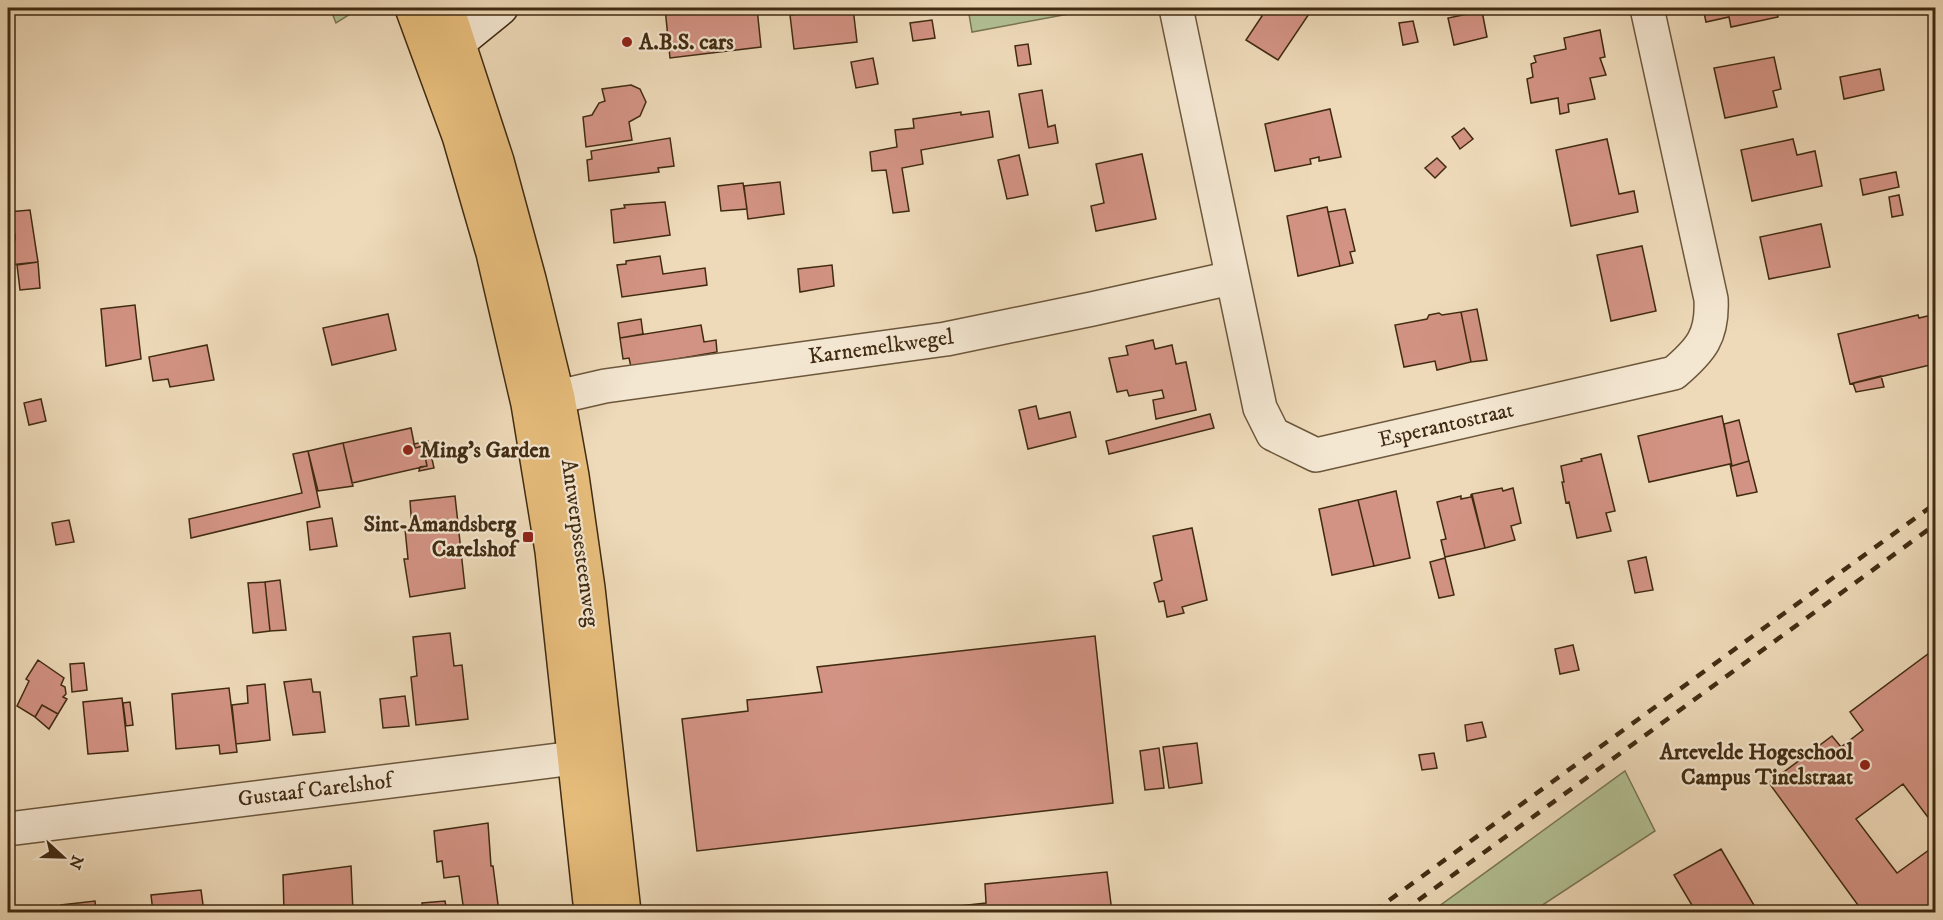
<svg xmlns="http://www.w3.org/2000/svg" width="1943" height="920" font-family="'IM FELL DW Pica',serif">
	<rect width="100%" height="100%" fill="#eedab9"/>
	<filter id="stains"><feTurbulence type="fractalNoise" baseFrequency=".00333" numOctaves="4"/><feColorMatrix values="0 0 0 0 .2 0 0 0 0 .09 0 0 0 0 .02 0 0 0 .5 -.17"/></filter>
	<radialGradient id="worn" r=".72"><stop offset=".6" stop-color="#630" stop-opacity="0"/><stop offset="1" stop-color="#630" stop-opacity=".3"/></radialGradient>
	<path fill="#b2c194" stroke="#797653" stroke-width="1.5" d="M330,8H360L336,23Z
		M968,8H1101L972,32Z
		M1625,771L1655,831L1532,912H1431Z"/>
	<path fill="#d39384" stroke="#402b12" stroke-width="1.5" d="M665,8H757L761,47L670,58Z
		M853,8L857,42L794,49L790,15Z
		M1260,8H1313L1278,60L1246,40L1262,16Z
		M1703,8H1776L1778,17L1731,27L1729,17L1706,22Z
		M1482,11L1487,37L1454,45L1448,18Z
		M932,20L935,38L913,41L910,23Z
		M1413,21L1418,42L1403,45L1399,23Z
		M1600,30L1605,57L1600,58L1606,75L1590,78L1595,99L1568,104L1569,112L1560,114L1558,98L1531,103L1527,79L1533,77L1531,64L1536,62L1534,56L1566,49L1564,38Z
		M1028,44L1031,64L1018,66L1015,46Z
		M1774,57L1781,89L1773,91L1777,107L1725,118L1714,68Z
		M873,58L878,84L856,88L851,62Z
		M1880,69L1884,90L1844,99L1840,77Z
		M631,85L640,89L646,102L640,116L629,122L632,140L586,147L583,117L592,115L599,103L605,101L602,89Z
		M1042,90L1048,127L1055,125L1058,143L1029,148L1019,94Z
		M1330,109L1341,157L1319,161V157L1310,159L1311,164L1275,171L1265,124Z
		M989,111L993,137L921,150L923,164L902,168L909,211L893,213L886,170L872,171L870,152L897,147L895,130L914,128L913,119L961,112V115Z
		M1464,128L1473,139L1460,149L1452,137Z
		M670,138L674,166L658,168L659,172L589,181L587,160L592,159L591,151Z
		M1607,139L1619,194L1634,191L1638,212L1571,226L1556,150Z
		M1793,139L1797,155L1815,151L1822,186L1752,201L1741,150Z
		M1142,154L1156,219L1096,231L1091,206L1104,203L1096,164Z
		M1019,155L1028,195L1007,199L998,160Z
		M1437,158L1446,167L1435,178L1425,168Z
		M1896,172L1899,187L1863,195L1860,179Z
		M780,182L784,214L748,219L744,186Z
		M743,183L747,209L721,211L718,186Z
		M1899,195L1903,215L1892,217L1889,197Z
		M665,202L670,235L614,243L611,210L625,208L624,205Z
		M1327,207L1340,266L1298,276L1287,216Z
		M1345,209L1355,251L1350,252L1353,263L1340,266L1328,212Z
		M30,210L38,262L9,265L8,240H15V234L8,235V212Z
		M1821,224L1830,267L1769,279L1760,237Z
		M1642,246L1656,311L1611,321L1597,255Z
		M660,256L663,274L705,268L707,285L622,297L617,265L626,264V261Z
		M38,262L40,288L20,290L17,265Z
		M832,265L834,286L800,292L798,269Z
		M135,305L141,359L106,366L101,309Z
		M1477,309L1487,360L1471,362L1461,312Z
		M1461,312L1471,362L1437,370L1435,361L1404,367L1395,325L1427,319L1429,315L1439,313L1442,315Z
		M388,314L396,350L332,365L323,328Z
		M1936,314V361L1929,363L1930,365L1850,384L1838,334L1918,315L1919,318Z
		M641,319L643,334L620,338L618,323Z
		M701,325L704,342L716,340L717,352L631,367L629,358L623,359L620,338Z
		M1153,340L1155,349L1172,345L1176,364L1186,362L1196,410L1156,419L1153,400L1164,398L1162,390L1129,396L1127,390L1117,392L1109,358L1128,355L1126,346Z
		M207,345L214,380L170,387L168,379L153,381L149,357Z
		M1881,376L1884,387L1856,392L1853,383Z
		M41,399L46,421L29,425L24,403Z
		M1036,406L1039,419L1070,412L1076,437L1028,449L1019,410Z
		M1210,414L1214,428L1109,454L1106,441Z
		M1722,416L1732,466L1749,461L1757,492L1737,496L1730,464L1649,482L1638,436Z
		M1739,420L1749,461L1732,466L1724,424Z
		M411,428L415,448L423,446L427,466L352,483L343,443Z
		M428,441L434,468L419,471L420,467L427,466L423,446L415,448L414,444Z
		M343,443L353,486L318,491L308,451Z
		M308,451L320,507L191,538L189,519L302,493L293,454Z
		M1601,454L1615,511L1606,513L1611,531L1577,538L1569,502L1566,503L1562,482H1564L1561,466L1582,461L1581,459Z
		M1502,488L1503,491L1513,488L1521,523L1511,526L1515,540L1485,548L1472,494Z
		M1396,491L1410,558L1374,566L1358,500Z
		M1471,494L1485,548L1445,557L1441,540L1446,539L1437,502L1461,496V499L1471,497Z
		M455,496L465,588L410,597L404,559H408L405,529L412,528L410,501Z
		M1358,500L1374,566L1332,575L1319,509Z
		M332,518L337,546L310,550L307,522Z
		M69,520L74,542L56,545L52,523Z
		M1192,528L1207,600L1182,607L1184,613L1167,617L1164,601L1159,602L1154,583L1162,580L1153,536Z
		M1646,557L1653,590L1635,593L1628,561Z
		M1445,558L1454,595L1439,598L1430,562Z
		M280,580L286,630L270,631L265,582Z
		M265,582L270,631L253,633L248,583Z
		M450,633L454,666L462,665L468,719L416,725L411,677L417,676L413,637Z
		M1095,636L1113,803L697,851L682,719L748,711L747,700L822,692L817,667Z
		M1573,645L1579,670L1560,674L1555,649Z
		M1936,648V828L1903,784L1856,819L1897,873L1936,845V912H1863L1769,783L1832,736L1841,747L1863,730L1850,712Z
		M38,660L64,678L61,685L65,687L66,694L63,697L67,699L58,714L42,705L35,717L17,706L29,681L26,679Z
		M84,663L87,690L72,692L70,664Z
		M311,679L313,692H320L325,732L293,735L284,682Z
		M265,684L270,740L236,744L232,705L248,703L247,686Z
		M229,688L237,752L220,754L219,745L176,749L172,694Z
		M405,696L409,726L383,728L380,699Z
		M122,698L128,751L88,754L83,702Z
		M130,702L133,725L126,726L123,703Z
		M42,705L58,714L49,729L35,717Z
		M1482,722L1486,737L1467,741L1465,725Z
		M1197,743L1202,783L1169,788L1163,747Z
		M1159,748L1164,788L1145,790L1140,751Z
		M1434,753L1437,768L1422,770L1419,755Z
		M488,823L491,866H493L499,912H464L459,876L444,878L442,861L437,862L434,831Z
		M1721,849L1758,912H1696L1674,875Z
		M351,866L353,912H284L283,875Z
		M1107,872L1112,912H904L986,903L985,884Z
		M201,890L204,912H153L151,895Z
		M95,901L96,912H62L61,905Z
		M445,901L447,912H423L422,903Z"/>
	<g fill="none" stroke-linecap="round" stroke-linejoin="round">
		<g stroke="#6c573c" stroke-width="36">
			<path id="street" d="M1176,8L1260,408L1273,434L1316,455L1674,373C1701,350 1713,336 1711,299L1647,8
				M531,403L605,386L946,339L1092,309L1231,278
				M8,829L574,758L596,778"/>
		</g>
		<g stroke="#402b12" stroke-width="36">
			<path id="secondary" d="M433,51L458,43L501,8"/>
		</g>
		<g stroke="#402b12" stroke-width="36">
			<path id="primary" d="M412,8L459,136L493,253L528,404L552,551L591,912
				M447,8L497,161L529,279L558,398L572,476L588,588L624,912"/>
		</g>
		<use href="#street" stroke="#f4e7d2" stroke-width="33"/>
		<use href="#secondary" stroke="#f4e7d2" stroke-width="33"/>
		<use href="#primary" stroke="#e7bd7c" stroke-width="33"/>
		<path stroke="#402b12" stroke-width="4.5" stroke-dasharray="10 10" stroke-linecap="butt" d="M1373,912L1936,503
			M1402,912L1936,524"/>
	</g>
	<g fill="#8f2418" stroke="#f4e7d2" stroke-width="2">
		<circle cx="627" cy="42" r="6"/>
		<circle cx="408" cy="450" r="6"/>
		<rect x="522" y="531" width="12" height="12" rx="3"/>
		<circle cx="1865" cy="765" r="6"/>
	</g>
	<g text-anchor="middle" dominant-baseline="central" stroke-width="4.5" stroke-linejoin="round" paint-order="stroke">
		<g font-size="22" font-weight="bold" fill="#402b12" stroke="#f4e7d2" text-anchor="start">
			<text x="639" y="42">A.B.S. cars</text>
			<text x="420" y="450">Ming's Garden</text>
			<text x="516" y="524" text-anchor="end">Sint-Amandsberg<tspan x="516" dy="25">Carelshof</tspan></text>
			<text x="1853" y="752" text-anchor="end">Artevelde Hogeschool<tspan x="1853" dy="25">Campus Tinelstraat</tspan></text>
		</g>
		<g font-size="22" fill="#402b12" stroke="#f4e7d2">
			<text transform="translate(881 347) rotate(-8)">Karnemelkwegel</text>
			<text transform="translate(1446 425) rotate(-13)">Esperantostraat</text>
			<text transform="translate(580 543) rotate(82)">Antwerpsesteenweg</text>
			<text transform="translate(315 790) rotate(-7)">Gustaaf Carelshof</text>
		</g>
	</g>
	<rect width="1943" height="920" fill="none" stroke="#eedab9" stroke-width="30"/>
	<rect x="9" y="9" width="1925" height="902" fill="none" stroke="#402b12" stroke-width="3"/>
	<rect x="15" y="15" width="1913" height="890" fill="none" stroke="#402b12" stroke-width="1.5"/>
	<g transform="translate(63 857) rotate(112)" stroke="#f4e7d2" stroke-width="4.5" paint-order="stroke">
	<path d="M0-4.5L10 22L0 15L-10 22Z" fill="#402b12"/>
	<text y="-9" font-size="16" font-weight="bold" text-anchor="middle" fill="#402b12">N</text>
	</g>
	<rect width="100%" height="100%" filter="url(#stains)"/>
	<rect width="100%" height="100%" fill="url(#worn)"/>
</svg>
